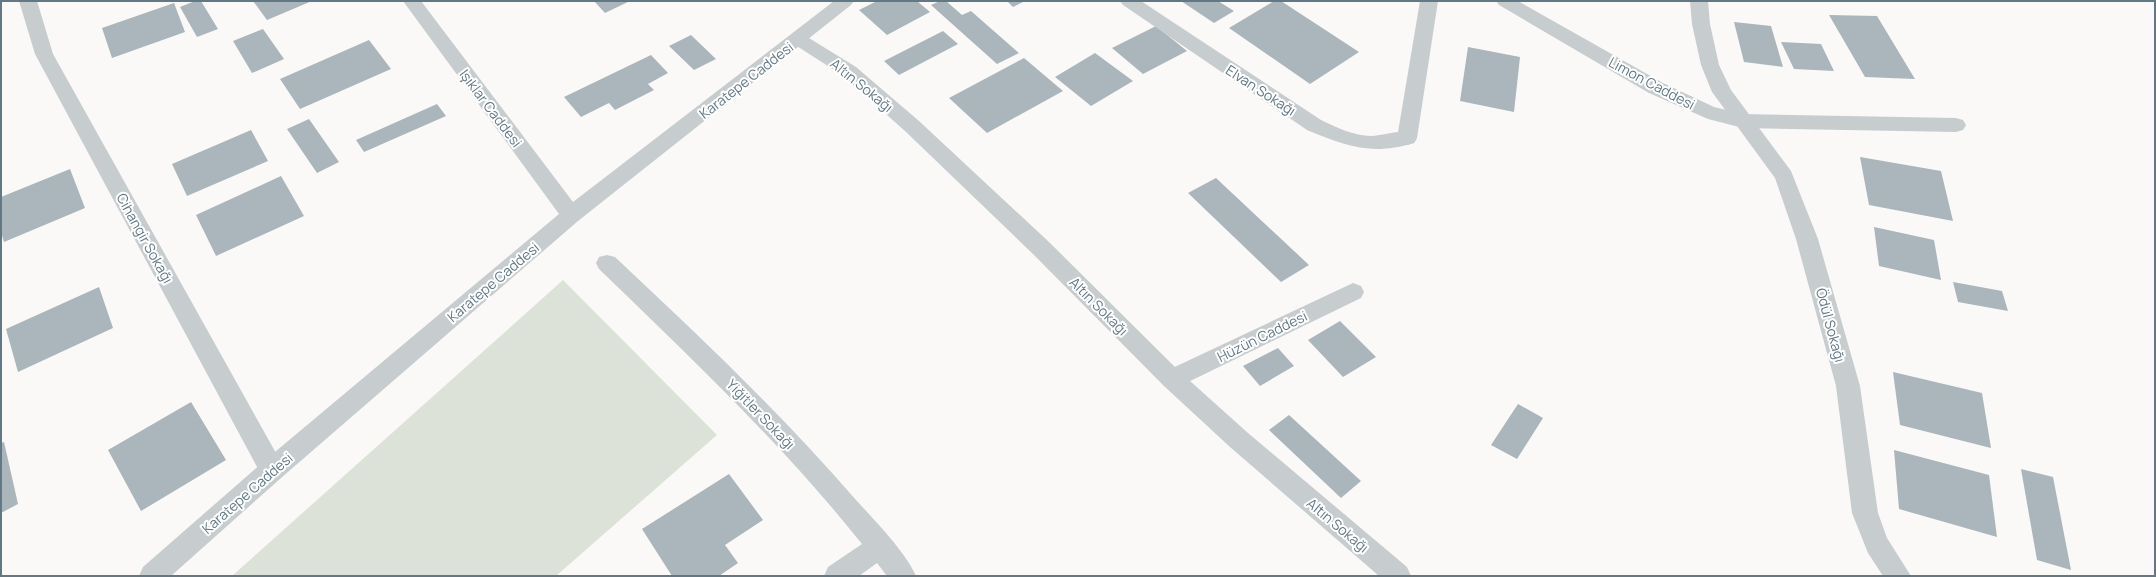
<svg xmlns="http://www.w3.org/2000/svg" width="2156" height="577" font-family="Manrope,sans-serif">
	<rect width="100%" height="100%" fill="#faf9f7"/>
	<path fill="#dce2d8" d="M563,280L717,435L556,576H232Z"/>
	<path fill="#aab6bb" d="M195,1H201L218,29L197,37L180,7Z
		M253,1H312L267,20Z
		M594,1H630L605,13Z
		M877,1H917L930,12L887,35L859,10Z
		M940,1H946L962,15L971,11L1019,53L997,64L931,5Z
		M1007,1H1025L1013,7Z
		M1181,1H1218L1234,11L1214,23Z
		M1274,1H1281L1359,52L1310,84L1229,28Z
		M174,3L185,32L112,58L102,28Z
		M1829,15L1877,16L1915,79L1865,77Z
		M1734,22L1771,26L1783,67L1744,62Z
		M1156,26L1187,51L1143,74L1112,48Z
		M263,29L284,59L252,73L233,41Z
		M943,31L958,44L899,75L884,61Z
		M691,35L716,59L694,70L669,46Z
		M369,40L391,69L300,109L280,79Z
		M1781,42L1821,44L1834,71L1794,69Z
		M1468,47L1520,57L1514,112L1460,101Z
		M1095,53L1133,81L1091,106L1055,77Z
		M651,55L668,73L648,84L654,90L615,110L609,103L581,117L564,97Z
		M1024,58L1063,91L987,133L949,98Z
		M437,104L446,116L364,152L356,140Z
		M309,119L339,162L317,173L287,129Z
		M251,130L268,161L187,196L172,164Z
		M1860,157L1941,171L1953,221L1869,205Z
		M70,169L85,208L4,242L1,232V197Z
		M281,176L304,216L216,256L196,215Z
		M1216,178L1309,265L1281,282L1188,193Z
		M1874,227L1934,240L1941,280L1879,266Z
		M1953,282L2002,291L2008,311L1958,302Z
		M99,287L113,328L18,372L6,329Z
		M1340,321L1376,357L1343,377L1308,340Z
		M1278,348L1294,366L1260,386L1243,366Z
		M1893,372L1982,393L1991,448L1900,425Z
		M191,402L226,460L141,511L108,450Z
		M1518,404L1543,418L1517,459L1491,445Z
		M1289,415L1361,481L1341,498L1269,430Z
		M4,442L18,504L1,513V443Z
		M1894,450L1989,475L1997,537L1899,509Z
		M2021,469L2053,477L2071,570L2037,560Z
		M729,474L763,520L725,545L738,563L719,576H672L642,529Z"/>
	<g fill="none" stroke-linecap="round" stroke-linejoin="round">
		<path fill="#c7cccf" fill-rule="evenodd" d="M19,1H37L53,54L281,462L284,470L281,478L272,481L263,478L35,54Z
			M1120,1H1141L1321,120C1336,127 1354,136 1371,136C1385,135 1400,129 1414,133L1417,138L1414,143C1371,156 1346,146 1307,130L1123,5Z
			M1690,1H1708L1710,24L1719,65L1731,90L1791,171L1818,239L1860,386L1878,513L1887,538L1911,576H1883L1868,553L1852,513L1836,386L1796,239L1775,178L1712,92L1701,65L1692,24Z
			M798,33L804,35L856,67L919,121L1049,242L1180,372L1248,433L1407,567L1411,576H1379L1230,447L1164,386L1033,254L905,131L842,75L792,43L789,39L792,35Z
			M607,255L615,257C698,335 782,414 856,500C875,521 905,551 916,576H887L877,563L859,576H824L828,567L862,544C783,445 690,357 599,269L596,263L599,257Z"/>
		<path fill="#c7cccf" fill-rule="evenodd" d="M403,1H421L573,202L834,1H854L851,5L578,221L281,478L171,576H139L143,567L263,462L559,214Z
			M1420,1H1438L1417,138L1414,143L1407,145L1400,143L1397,138Z
			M1496,1H1518L1663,83L1714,107L1743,114L1956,118L1963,120L1966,125L1963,130L1956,132L1743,128L1708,119L1649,93L1499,5Z
			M1353,283L1361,286L1364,292L1361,298L1180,386L1172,389L1164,386L1160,379L1164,372Z"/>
	</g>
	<g text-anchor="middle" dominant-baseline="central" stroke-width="4" stroke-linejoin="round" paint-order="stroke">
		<g font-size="14" fill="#627884" stroke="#fff">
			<text transform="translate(746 80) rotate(-38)">Karatepe Caddesi</text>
			<text transform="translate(1652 83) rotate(28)">Limon Caddesi</text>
			<text transform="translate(862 85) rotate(39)">Altın Sokağı</text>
			<text transform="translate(1261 90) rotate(33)">Elvan Sokağı</text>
			<text transform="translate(491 108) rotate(53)">Işıklar Caddesi</text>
			<text transform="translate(145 238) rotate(61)">Cihangir Sokağı</text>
			<text transform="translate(493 282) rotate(-40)">Karatepe Caddesi</text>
			<text transform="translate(1099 306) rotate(45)">Altın Sokağı</text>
			<text transform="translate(1831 325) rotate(75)">Ödül Sokağı</text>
			<text transform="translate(1262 336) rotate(-26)">Hüzün Caddesi</text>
			<text transform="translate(761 414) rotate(46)">Yiğitler Sokağı</text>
			<text transform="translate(247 493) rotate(-41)">Karatepe Caddesi</text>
			<text transform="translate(1338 525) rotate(40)">Altın Sokağı</text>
		</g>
	</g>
	<rect width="2156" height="577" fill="none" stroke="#627884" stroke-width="4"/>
</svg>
